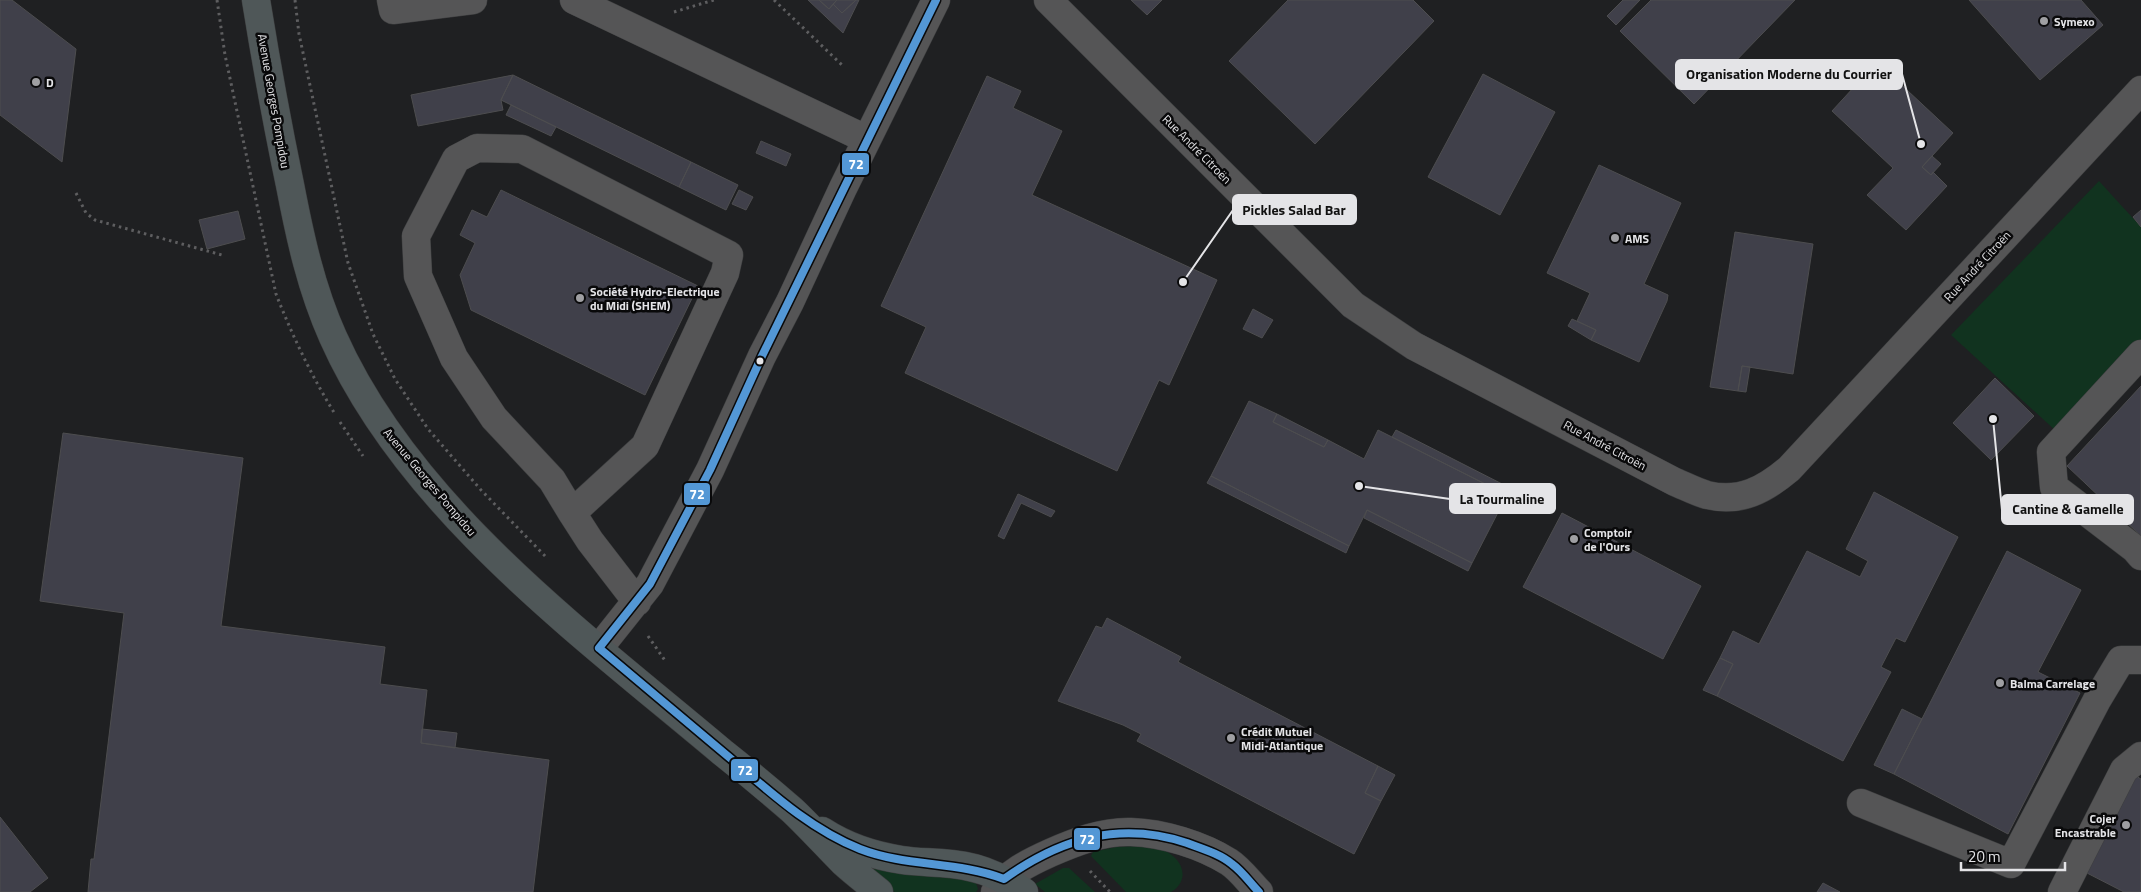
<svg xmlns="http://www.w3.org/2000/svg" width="2141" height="892" font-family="'Titillium Web',sans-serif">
	<rect width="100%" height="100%" fill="#1f2022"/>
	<path fill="#11331f" d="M2099,181L2141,227V341L2056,431L1951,335Z
		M1135,846C1145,847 1154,847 1163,850C1183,858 1191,880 1171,892H1126L1091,856L1093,852L1116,847Z
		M849,854L971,881L976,883L978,889L976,892H895L880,883Z
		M1063,868H1069L1095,892H1045L1035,884Z"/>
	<path fill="#40404a" stroke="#4d4d4f" d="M0,0H12L76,49L62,162L0,115Z
		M808,0H819L829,9L833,4L842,13L856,0H859L843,33Z
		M819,0H837L829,9Z
		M837,0H856L842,13L833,4Z
		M1131,0H1162L1147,15Z
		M1288,0H1413L1434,21L1315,144L1229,61Z
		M1623,0H1640L1616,25L1607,16Z
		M1651,0H1795L1694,104L1620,31Z
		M1969,0H2081L2103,25L2040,80Z
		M1877,62L1953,133L1922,167L1931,175L1933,172L1947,186L1906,230L1867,195L1893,168L1832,111Z
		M1483,74L1555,112L1500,215L1428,177Z
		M513,75L691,162L679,187L501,100Z
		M513,75L501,100L503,110L418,126L411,95Z
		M987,76L1021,91L1013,108L1062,131L1032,195L1217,280L1169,385L1159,380L1117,471L905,373L926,327L881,306Z
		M511,105L556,127L551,136L506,115Z
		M761,141L791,154L786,166L756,153Z
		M1932,156L1941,164L1931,175L1922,167Z
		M691,162L738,185L726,210L679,187Z
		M1599,165L1681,203L1644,284L1668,295L1667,301L1639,362L1591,340L1596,330L1577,321L1590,293L1547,273Z
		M501,190L698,286L645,395L471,310L460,275L475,243L460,235L472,210L487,217Z
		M739,190L753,197L746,210L732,204Z
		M2141,210V227L2133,217Z
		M238,211L245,239L207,249L199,220Z
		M1735,232L1813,244L1793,374L1742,366L1738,391L1710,387Z
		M1253,309L1273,320L1262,338L1243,329Z
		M1572,319L1596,330L1591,340L1568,326Z
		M1742,366L1750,367L1746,392L1738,391Z
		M1995,378L2034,416L1991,460L1953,423Z
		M2141,386V536L2067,466Z
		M1249,401L1277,414L1273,422L1324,447L1328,440L1364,459L1378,430L1507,495L1472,563L1367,510L1349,546L1211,476Z
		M1277,414L1328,440L1324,447L1273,422Z
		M1396,430L1510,488L1507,495L1392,437Z
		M63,433L243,458L221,626L385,647L380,684L427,690L421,743L549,760L533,892H88L91,859H94L124,613L40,601Z
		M1211,476L1349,546L1346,553L1207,483Z
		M1874,492L1958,537L1905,642L1896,638L1881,667L1891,672L1843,761L1717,696L1733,664L1720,658L1733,631L1759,644L1807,551L1860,577L1868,561L1846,549Z
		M1018,494L1055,511L1051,517L1021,503L1004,539L998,536Z
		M1367,510L1472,563L1468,571L1364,518Z
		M1562,513L1701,586L1663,659L1523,587Z
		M2007,551L2081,590L2038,672L2080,693L2008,834L1894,774Z
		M1107,618L1181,657L1178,662L1378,766L1365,793L1381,801L1354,854L1137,741L1141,734L1123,725L1058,701L1096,626L1102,628Z
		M1720,658L1733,664L1717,696L1703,690Z
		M1902,709L1922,719L1894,774L1874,765Z
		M422,729L457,733L455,748L421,743Z
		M1378,766L1395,775L1381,801L1365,793Z
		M2136,776L2141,779V892H2124L2085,872Z
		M0,817L48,878L30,892H0Z
		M1823,883L1840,892H1817Z"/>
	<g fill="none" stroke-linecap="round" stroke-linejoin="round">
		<g stroke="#3d3e3f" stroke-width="29">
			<path id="minor" d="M391,0L393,10L473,0
				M574,0L866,139
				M1048,0L1353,305L1414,346L1675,482C1685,486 1696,492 1707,495C1740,503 1764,490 1789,469L2141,90
				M477,148L522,149L729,255L725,273L645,446L572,513L552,480L494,418L454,358L418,276L416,236L456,159Z
				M2141,354L2051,452L2054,487L2135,549L2141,556
				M572,513L590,541L637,602
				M599,648L650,584L710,470L762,356L790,302L843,188L936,0
				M1861,803L2011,864L2097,700L2121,660H2141
				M995,892C1009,872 1028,863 1050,853C1075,842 1103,831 1131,832C1163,833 1202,845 1229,862C1240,869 1250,883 1259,892
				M2062,892L2124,770L2141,756"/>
		</g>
		<g stroke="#3d3e3f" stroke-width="29">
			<path id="major" d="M256,0C266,62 277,123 290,185C300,237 311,288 333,337C409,508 582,634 722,752C746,771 769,790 792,810C810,827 827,846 844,863C855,873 867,882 879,892
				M822,831C845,846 875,856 902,860C915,862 928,862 941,863C973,865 997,873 1024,892"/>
		</g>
		<path stroke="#5e5e60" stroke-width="3" stroke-dasharray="2.5 4" stroke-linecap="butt" d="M217,0L225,55L276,294C292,335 312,377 335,414
			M295,0L299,34L348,263L373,334L395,379L428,429L481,490L546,557
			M774,0L843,66
			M674,12L714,0
			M76,193L86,213L95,220L222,255
			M340,422L363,456
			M648,636L666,662
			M1090,871L1110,892"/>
		<use href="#minor" stroke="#555556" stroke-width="28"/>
		<use href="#major" stroke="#4f5758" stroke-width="28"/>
		<g stroke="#09090a" stroke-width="11">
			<path id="bus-1" d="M599,648C643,685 686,721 730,758C770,792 810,829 860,849C906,867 957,861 1004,879C1061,838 1120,821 1187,843C1203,849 1220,854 1232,864C1243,872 1250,883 1259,892
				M599,648L650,584L710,470L762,356L936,0"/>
		</g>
		<use href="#bus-1" stroke="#5397d5" stroke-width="8"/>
	</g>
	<g fill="#9f9fa2" stroke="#09090a" stroke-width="2">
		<circle cx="2044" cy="21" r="5"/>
		<circle cx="36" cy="82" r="5"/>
		<circle cx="1615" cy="238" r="5"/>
		<circle cx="580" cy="298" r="5"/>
		<circle cx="1574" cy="539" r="5"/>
		<circle cx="2000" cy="683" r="5"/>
		<circle cx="1231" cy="738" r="5"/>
		<circle cx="2126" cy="825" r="5"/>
	</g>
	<circle fill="#e4e4e7" stroke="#09090a" stroke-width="2" cx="760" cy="361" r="4.5"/>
	<g text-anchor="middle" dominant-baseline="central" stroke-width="5" stroke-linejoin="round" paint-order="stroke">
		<g font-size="12" font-weight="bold" fill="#e4e4e7" stroke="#09090a" text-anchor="start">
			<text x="2054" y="21">Symexo</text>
			<text x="46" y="82">D</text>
			<text x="1625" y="238">AMS</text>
			<text x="590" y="291">Société Hydro-Electrique<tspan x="590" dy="14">du Midi (SHEM)</tspan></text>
			<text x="1584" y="532">Comptoir<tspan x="1584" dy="14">de l'Ours</tspan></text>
			<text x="2010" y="683">Balma Carrelage</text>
			<text x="1241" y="731">Crédit Mutuel<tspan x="1241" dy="14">Midi-Atlantique</tspan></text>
			<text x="2116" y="818" text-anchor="end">Cojer<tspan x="2116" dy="14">Encastrable</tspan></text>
		</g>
		<g font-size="12" fill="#e4e4e7" stroke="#09090a">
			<text transform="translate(274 101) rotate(80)">Avenue Georges Pompidou</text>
			<text transform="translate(1197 149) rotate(45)">Rue André Citroën</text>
			<text transform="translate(1977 266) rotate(-47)">Rue André Citroën</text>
			<text transform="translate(1605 445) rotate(28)">Rue André Citroën</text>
			<text transform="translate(430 482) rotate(50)">Avenue Georges Pompidou</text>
		</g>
	</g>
	<path fill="none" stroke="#e4e4e7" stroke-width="2" d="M1921 144L1902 74M1183 282L1233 210M1359 486L1450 499M1993 419L2002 510"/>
	<g fill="#e4e4e7" stroke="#09090a" stroke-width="2">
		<circle cx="1921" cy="144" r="5"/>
		<circle cx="1183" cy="282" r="5"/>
		<circle cx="1359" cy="486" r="5"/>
		<circle cx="1993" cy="419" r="5"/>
	</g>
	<g fill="#e4e4e7" stroke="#e4e4e7" stroke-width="2">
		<rect x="1676" y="60" width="226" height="29" rx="5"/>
		<rect x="1233" y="195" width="123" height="29" rx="5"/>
		<rect x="1450" y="484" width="105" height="29" rx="5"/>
		<rect x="2002" y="495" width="131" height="29" rx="5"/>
	</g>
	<g font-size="14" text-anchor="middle" font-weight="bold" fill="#111">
		<text x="1789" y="79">Organisation Moderne du Courrier</text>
		<text x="1294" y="215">Pickles Salad Bar</text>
		<text x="1502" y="504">La Tourmaline</text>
		<text x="2068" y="514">Cantine &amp; Gamelle</text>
	</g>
	<g stroke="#09090a" stroke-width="2">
		<rect x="841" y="152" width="29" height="24" rx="5" fill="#5397d5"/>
		<rect x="683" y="482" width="28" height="24" rx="5" fill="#5397d5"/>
		<rect x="730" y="758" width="29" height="24" rx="5" fill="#5397d5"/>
		<rect x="1073" y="827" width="28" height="24" rx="5" fill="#5397d5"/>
	</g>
	<g font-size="14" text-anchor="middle" font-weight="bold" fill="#fff">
		<text x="856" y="169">72</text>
		<text x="697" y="499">72</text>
		<text x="745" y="775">72</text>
		<text x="1087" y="844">72</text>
	</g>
	<path d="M1961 862v8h104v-8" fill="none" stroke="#e4e4e7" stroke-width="2.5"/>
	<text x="1968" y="862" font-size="15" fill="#e4e4e7" stroke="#09090a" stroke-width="4" paint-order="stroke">20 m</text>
</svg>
